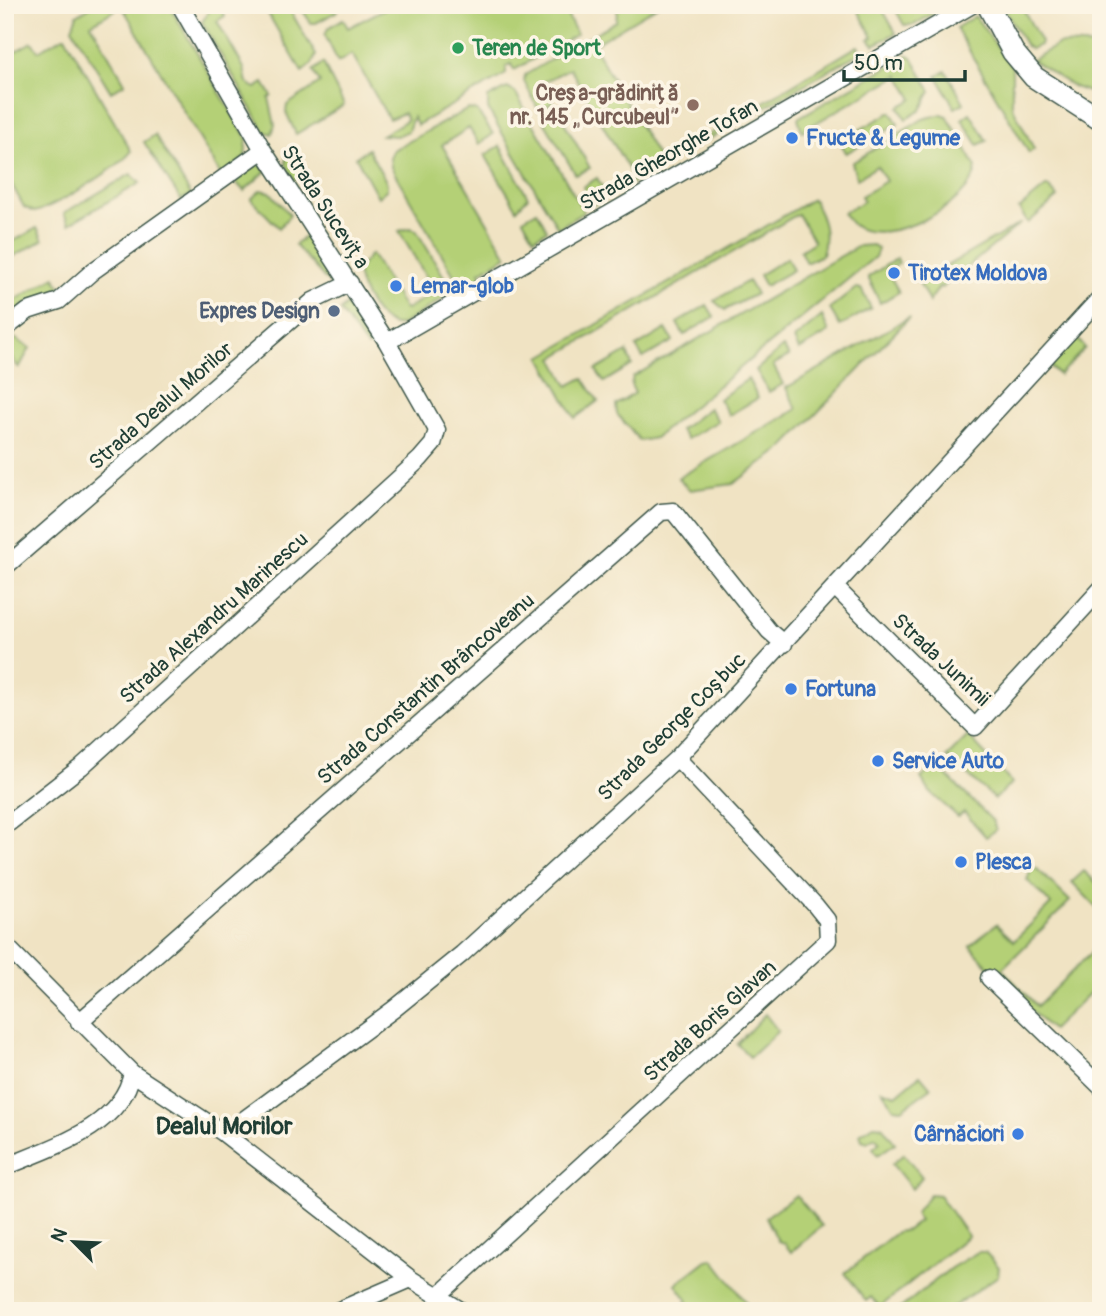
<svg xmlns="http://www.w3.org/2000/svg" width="1106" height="1316" font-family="Pangolin,sans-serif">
	<rect width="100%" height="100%" fill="#fcf5e5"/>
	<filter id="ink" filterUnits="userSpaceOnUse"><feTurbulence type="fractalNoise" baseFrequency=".0143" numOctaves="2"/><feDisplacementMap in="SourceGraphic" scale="14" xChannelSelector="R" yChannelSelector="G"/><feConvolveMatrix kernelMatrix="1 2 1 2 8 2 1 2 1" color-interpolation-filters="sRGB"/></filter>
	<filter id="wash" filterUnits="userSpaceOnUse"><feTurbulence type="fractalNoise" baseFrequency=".00686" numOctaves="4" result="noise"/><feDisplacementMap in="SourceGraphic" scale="28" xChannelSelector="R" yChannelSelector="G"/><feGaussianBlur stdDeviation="1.57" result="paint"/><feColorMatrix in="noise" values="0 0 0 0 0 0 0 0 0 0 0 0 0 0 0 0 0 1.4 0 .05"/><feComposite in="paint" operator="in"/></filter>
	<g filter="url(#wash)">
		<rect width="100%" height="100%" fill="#f0e3c3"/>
		<path fill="#b4d076" stroke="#6a8655" stroke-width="2" d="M93,5H169L247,139L245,157L222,177L122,6L91,24L125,83L111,92L72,28L77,15Z
			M219,5L225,16L217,21L244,68L247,83L256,88L264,83L272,96L269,98L275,125L272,134L265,132L202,22L211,8Z
			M263,5H287L316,55L312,64L302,72Z
			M299,5H335L338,11L316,23H311Z
			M392,5H566L563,7L577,34L514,70L511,64L506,67V74L417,125L413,117L408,131L397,136L382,135L407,120L404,113L389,119L352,54L338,62L325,35L328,28L343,19L348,28Z
			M618,5H659L593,45L661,163L858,46L861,52L594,205L583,187L597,178L607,195L634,179L570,68L542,83L553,102L539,111L524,81L525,75L616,21Z
			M855,5H880L896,33L874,45L869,39L873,37Z
			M893,5H947L914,25H904Z
			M1002,5H1021L1041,42L1040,45L1031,49L1026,46Z
			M975,16L1012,67V106L1034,149L1029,153L956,28Z
			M65,36L131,151C127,163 48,211 34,212L24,207L5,172V57L32,42L38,51Z
			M1059,44L1101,46V87L1091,93L1074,87L1032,60Z
			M908,55L912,57L931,91L921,110L906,119L899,107L913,99L899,75L802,131L798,118Z
			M323,63L344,105L296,134L286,112L287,105L320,83L313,71Z
			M946,71L964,103L955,108L937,76Z
			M507,88L515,92L584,212L558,228L488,109V98Z
			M468,109L477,111L493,134L479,144L469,128L442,145L507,256L480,272L483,278L470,285L456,279L391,167L390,157L393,150Z
			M558,111L590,168L576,175L543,120Z
			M891,112L898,124L846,153L840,141Z
			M970,113L987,141L978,145L962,119Z
			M942,114L947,116L976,167C973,205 884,249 853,225C849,222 846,216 843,213L864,201L861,196L886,181L877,166L857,179L852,163L923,119Z
			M155,135L191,195L181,200L144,142Z
			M500,146L528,197L517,209L485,155Z
			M368,149L387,183V189L378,197L356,157Z
			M294,150L307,171L294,180L286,165V157Z
			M259,163L266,171L244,191L233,179Z
			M131,174L140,183L69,224L64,213Z
			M1047,186L1058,197L1028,223L1019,209Z
			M261,190L270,192L290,215L279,228L251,199Z
			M813,199C824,221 828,232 822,255L806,263L800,251L814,242L798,214L553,358L568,386L583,378L598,401L575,418L541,357Z
			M537,211L547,230L534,238L523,219Z
			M1021,223L942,288L940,286L929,302L919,282Z
			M37,228L43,240L5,261V246Z
			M411,228L416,230L446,280L447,296L401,325C380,329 358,289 357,270L371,254L405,310L435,292L399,231Z
			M306,235L310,236L327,265L336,272V279L330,284L295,245Z
			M873,245L878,249L875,257L655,438L640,441L617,414L616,405L635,393L631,385L633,377L834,260L859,246Z
			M787,258L793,270L765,286L759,275Z
			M897,258L899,263L887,271L899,292L880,303L868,277Z
			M55,277L62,290L24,305L5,318V306Z
			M748,281L756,294L725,310L714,301Z
			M856,288L861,289L871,308L840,326L830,309Z
			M351,301L377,340L367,347L340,311Z
			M707,305L714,317L684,335L677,323Z
			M822,316L829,332L799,350L794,339Z
			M910,317L783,448L733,484L690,490L678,478L797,409L786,388Z
			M666,329L673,341L643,358L636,347Z
			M11,336L30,348L19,368L5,348L6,341Z
			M1076,337L1085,348L1059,375L1049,365Z
			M783,347L789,356L773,365L783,384L769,392L756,370Z
			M627,352L632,365L604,382L596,370Z
			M748,379L758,398L729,415L719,399Z
			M709,408L718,421L687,439L680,430Z
			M968,736L1012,783L995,799L947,757Z
			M934,768L941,770L993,821L996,830L986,837L964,812L958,817L930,792L921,778Z
			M1036,868L1070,901L1002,969L1037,1006L1101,943V982L1052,1030L1021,1002L970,946L996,924L1014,941L1051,904L1027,880L1031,870Z
			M1084,871L1101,887V912L1072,882Z
			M765,1014L778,1031L750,1057L737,1044Z
			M920,1075L931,1088L902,1109L894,1108L882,1090L896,1095Z
			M874,1125L882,1126L895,1143L878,1155L873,1148L880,1142L875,1137L867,1142L862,1140L860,1134Z
			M904,1154L922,1177L912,1189L892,1164Z
			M930,1194L939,1195L968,1236L880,1307L871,1297L866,1301L845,1273L897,1232L907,1230L919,1221L915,1213Z
			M796,1195L822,1226L791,1252L784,1243L778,1241L766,1217Z
			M978,1252H985L999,1267L998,1276L947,1311H897L951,1268Z
			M713,1259L752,1310L688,1311L684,1304L688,1301L676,1284L707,1260Z"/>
	</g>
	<g filter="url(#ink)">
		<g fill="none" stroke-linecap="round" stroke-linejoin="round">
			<g stroke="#3e5649" stroke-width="19">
				<path id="minor" d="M5,329L28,311L59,301L93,271L263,150
					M387,342L972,5
					M5,567L313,301L350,283
					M835,587L975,727L1101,589
					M5,826L81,767L420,459L433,444L437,430L387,342L263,150L180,5
					M5,945L132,1073L222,1132L411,1279L462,1311
					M989,978L1101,1087
					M79,1022L661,512L673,511L769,631L784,644
					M222,1132L238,1124L394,1009L462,954L677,758L1101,297
					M5,1167C50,1148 122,1127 132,1073
					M440,1294L828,940L827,920L815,905L677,758
					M337,1311L411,1279"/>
			</g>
			<g stroke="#3e5649" stroke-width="24">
				<path id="tertiary" d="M988,5L1013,52L1034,77L1101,120"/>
			</g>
			<use href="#minor" stroke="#fff" stroke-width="16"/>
			<use href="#tertiary" stroke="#fff" stroke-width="21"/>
		</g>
	</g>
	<circle fill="#2e9e5b" stroke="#fcf5e5" stroke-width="2.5" cx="458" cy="48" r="7"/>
	<circle fill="#8d6e63" stroke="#fcf5e5" stroke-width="2.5" cx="693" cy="105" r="7"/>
	<g fill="#3f7fe0" stroke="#fcf5e5" stroke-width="2.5">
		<circle cx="792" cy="138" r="7"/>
		<circle cx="894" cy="273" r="7"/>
		<circle cx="396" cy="286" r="7"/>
		<circle cx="791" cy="689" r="7"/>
		<circle cx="878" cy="761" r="7"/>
		<circle cx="961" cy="862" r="7"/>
		<circle cx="1018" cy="1134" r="7"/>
	</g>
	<circle fill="#5c6f8a" stroke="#fcf5e5" stroke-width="2.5" cx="334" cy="311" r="7"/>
	<g text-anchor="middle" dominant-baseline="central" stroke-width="7" stroke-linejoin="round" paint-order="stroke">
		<g font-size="21" font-weight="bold" fill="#27864d" stroke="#fcf5e5" text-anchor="start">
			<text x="472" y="48">Teren de Sport</text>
		</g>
		<g font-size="21" font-weight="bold" fill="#785e54" stroke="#fcf5e5" text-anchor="end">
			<text x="679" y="93">Creșa-grădiniță<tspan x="679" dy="24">nr. 145 „Curcubeul”</tspan></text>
		</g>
		<g font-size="21" font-weight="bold" fill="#366cbe" stroke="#fcf5e5" text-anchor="start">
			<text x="806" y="138">Fructe &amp; Legume</text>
			<text x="908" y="273">Tirotex Moldova</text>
			<text x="410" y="286">Lemar-glob</text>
			<text x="805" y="689">Fortuna</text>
			<text x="892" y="761">Service Auto</text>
			<text x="975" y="862">Plesca</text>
			<text x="1004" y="1134" text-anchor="end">Cârnăciori</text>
		</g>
		<g font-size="21" fill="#1f3d34" stroke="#fcf5e5">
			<text transform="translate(669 155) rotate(-30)">Strada Gheorghe Tofan</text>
			<text transform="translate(325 207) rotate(57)">Strada Sucevița</text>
			<text transform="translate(161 406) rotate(-41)">Strada Dealul Morilor</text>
			<text transform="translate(214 618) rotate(-42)">Strada Alexandru Marinescu</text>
			<text transform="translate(941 660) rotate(43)">Strada Junimii</text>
			<text transform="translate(426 689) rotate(-41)">Strada Constantin Brâncoveanu</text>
			<text transform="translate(672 727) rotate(-45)">Strada George Coșbuc</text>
			<text transform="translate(710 1021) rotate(-42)">Strada Boris Glavan</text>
		</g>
		<g font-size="21" font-weight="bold" fill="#4e5e75" stroke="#fcf5e5" text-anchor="end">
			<text x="320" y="311">Expres Design</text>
		</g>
		<g font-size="24" font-weight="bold" fill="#1f3d34" stroke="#fcf5e5">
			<text x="224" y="1126">Dealul Morilor</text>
		</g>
	</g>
	<rect width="1106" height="1316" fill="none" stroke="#fcf5e5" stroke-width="28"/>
	<g transform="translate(74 1242) rotate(294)" stroke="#fcf5e5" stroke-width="5" paint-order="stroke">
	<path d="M0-5L12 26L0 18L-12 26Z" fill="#1f3d34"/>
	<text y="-10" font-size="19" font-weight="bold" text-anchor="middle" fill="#1f3d34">N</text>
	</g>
	<path d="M844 70v10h121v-10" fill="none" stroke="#1f3d34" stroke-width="3.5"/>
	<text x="854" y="70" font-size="21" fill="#1f3d34" stroke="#fcf5e5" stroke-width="5" paint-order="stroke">50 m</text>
</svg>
